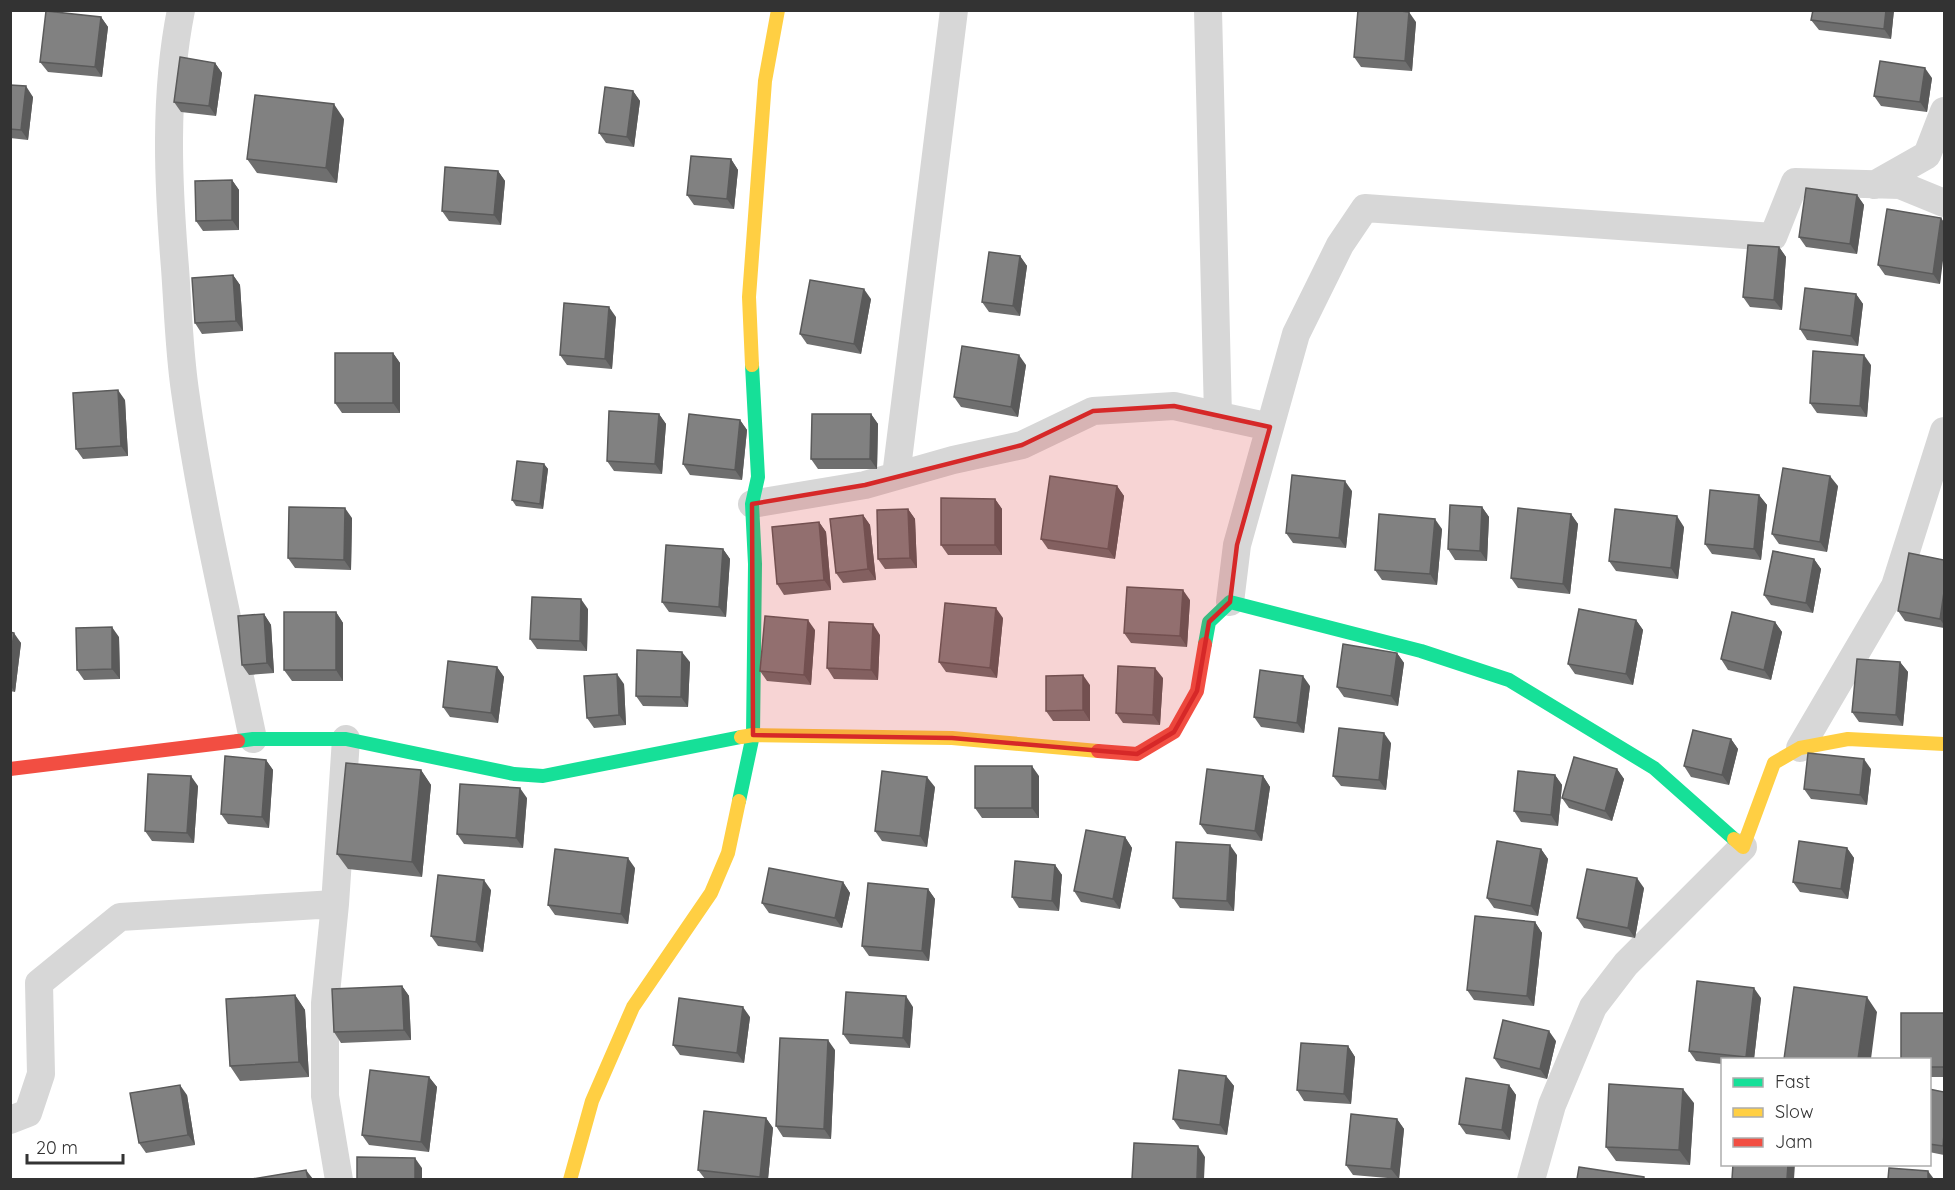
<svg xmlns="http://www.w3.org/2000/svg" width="1955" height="1190" font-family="Quicksand,sans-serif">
	<rect width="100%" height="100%" fill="#fff"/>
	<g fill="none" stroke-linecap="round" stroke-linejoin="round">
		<path stroke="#d7d7d7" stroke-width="28" d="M181,10C164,95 168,183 175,268C178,309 179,350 185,391C201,508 229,623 253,739
			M1208,10L1218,416
			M1874,185L1927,155L1944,111
			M896,476L954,10
			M752,504L865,485L953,460L1022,445L1093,411L1174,406L1270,427
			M1230,602L1237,545L1296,334L1340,245L1365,208L1773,237L1795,182L1900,185L1944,203
			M1800,748L1895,586L1944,431
			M10,1120L28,1113L41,1074L39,983L120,917L335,904
			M339,1180L325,1096V1003L335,904L346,739
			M1531,1180L1552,1105L1593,1007L1626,964L1743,847"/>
		<path stroke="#16e098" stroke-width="14" d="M1205,644L1209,622L1230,602L1421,651L1509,680L1654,768L1734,839
			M238,741L253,739H346L514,774L543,776L741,737
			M739,801L753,735L755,564L752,504L758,477L752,365"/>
		<path stroke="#ffcf43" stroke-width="14" d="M752,365L749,297L765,81L778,10
			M741,737L753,735L952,738L1098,751
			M1734,839L1743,847L1774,763L1800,748L1848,739L1944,744
			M570,1180L592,1101L633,1007L711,893L728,853L739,801"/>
		<path stroke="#f24e42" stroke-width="14" d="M1098,751L1137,754L1174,732L1197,691L1205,644
			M10,769L238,741"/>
	</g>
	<path fill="#6f6f6f" d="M1152,10H1188V11Z
		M1894,10L1891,39L1819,30L1811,20Z
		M101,17L108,27L102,77L48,72L40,62Z
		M1416,22L1412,71L1361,67L1354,57Z
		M215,63L222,73L216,116L181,112L174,102Z
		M1932,78L1927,112L1881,106L1874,96Z
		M10,85L33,97L28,140L10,138Z
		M633,91L640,101L634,147L606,143L599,133Z
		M344,119L337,183L257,173L247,159Z
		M731,159L738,170L734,209L694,205L687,195Z
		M498,171L505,181L501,225L449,221L442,211Z
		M232,180L239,190V230L203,231L196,221Z
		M1857,195L1864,205L1857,254L1806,247L1799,237Z
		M1944,222L1940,284L1885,275L1878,265Z
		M1779,247L1786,257L1782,310L1750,307L1743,297Z
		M1020,256L1027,266L1020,316L989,312L982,302Z
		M233,275L240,285L243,331L202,334L195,323Z
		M1856,294L1863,304L1858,346L1807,340L1800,329Z
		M871,299L861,354L807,344L800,334Z
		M616,317L612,369L567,365L560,355Z
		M393,353L400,363V413H342L335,403Z
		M1026,365L1018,417L961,407L954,397Z
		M1871,365L1867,417L1817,413L1810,403Z
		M125,400L128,456L83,459L76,449Z
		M659,414L666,424L662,474L614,471L607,461Z
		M871,414L878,424L877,469H818L811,459Z
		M740,420L747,430L742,480L690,475L683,464Z
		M544,464L548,469L543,509L516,506L512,500Z
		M1117,486L1124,496L1115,559L1048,549L1041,539Z
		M1838,486L1827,552L1779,544L1772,534Z
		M1352,491L1346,548L1293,543L1286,533Z
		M1759,495L1767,505L1761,560L1712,554L1705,544Z
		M995,499L1002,509V555H948L941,545Z
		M1482,507L1489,517L1487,561L1455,560L1448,549Z
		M908,509L915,519L917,568L885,569L878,559Z
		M1571,514L1578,524L1570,594L1518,588L1511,578Z
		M863,515L870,525L876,580L843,583L836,573Z
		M352,518L351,570L295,568L288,558Z
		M819,522L826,532L831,590L784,595L777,584Z
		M1684,527L1678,579L1616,571L1609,561Z
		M1442,529L1437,585L1382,580L1375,570Z
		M723,549L730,559L726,617L669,612L662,602Z
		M1814,559L1821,569L1813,613L1771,605L1764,595Z
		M1944,560V628L1905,621L1898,611Z
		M1190,600L1187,647L1131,643L1124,633Z
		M588,609L587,651L537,649L530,639Z
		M336,612L343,623V681H292L284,670Z
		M264,614L271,625L274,673L249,675L242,665Z
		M1003,618L997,678L946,672L939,662Z
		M1636,620L1643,630L1633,685L1575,674L1568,664Z
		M1775,622L1782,632L1771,680L1728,670L1721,659Z
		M815,630L811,685L767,681L760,671Z
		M10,632L21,643L15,692L10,691Z
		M880,635L878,680L834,679L827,668Z
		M119,637L120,679L84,680L77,670Z
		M1397,653L1404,663L1398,706L1344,697L1337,687Z
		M690,662L688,707L643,706L636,696Z
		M1900,662L1908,672L1903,726L1859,722L1852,712Z
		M497,667L504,677L498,723L450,717L443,707Z
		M1163,678L1160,725L1123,723L1116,713Z
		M624,684L626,725L594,728L587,718Z
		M1090,685V721H1053L1046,711Z
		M1310,686L1304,733L1261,727L1254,717Z
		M1731,739L1738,749L1729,785L1691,777L1684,766Z
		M1391,743L1386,790L1341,786L1333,776Z
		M266,760L273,770L269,828L228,824L221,814Z
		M1617,769L1624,779L1612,821L1569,808L1562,798Z
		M1871,769L1867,805L1811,799L1804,789Z
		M421,770L431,785L422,877L348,869L337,854Z
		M1555,775L1562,785L1558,826L1521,822L1514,811Z
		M1039,776V818H982L975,808Z
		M1263,776L1270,787L1262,841L1207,834L1200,824Z
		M198,786L194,843L152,841L145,831Z
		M935,787L927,847L882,841L875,831Z
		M527,798L523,848L464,844L457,834Z
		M1125,837L1132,848L1120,909L1081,902L1074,891Z
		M1847,848L1854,858L1848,899L1800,892L1793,882Z
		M1541,849L1548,859L1538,916L1494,908L1487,898Z
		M1237,855L1234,911L1180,908L1173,898Z
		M1055,865L1062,875L1059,911L1019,908L1012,897Z
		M635,868L628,924L555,915L548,905Z
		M843,882L850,893L842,928L769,913L762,903Z
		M1644,888L1635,938L1584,928L1577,918Z
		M928,889L935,899L929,961L869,956L862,946Z
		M491,890L483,952L438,946L431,936Z
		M1535,922L1542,933L1534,1006L1474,1000L1467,990Z
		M402,986L409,996L411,1040L341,1043L334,1032Z
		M295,995L305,1010L309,1077L240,1081L230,1066Z
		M1761,998L1754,1059H1722V1064L1696,1061L1689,1051Z
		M913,1007L910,1048L850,1044L843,1034Z
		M1944,1013V1077H1929V1059Z
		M750,1017L744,1063L680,1055L673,1045Z
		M1556,1041L1547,1079L1501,1068L1494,1058Z
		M1348,1046L1355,1057L1351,1104L1304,1101L1297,1090Z
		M835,1050L831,1139L783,1137L776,1126Z
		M1226,1076L1234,1086L1227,1135L1180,1129L1173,1119Z
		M429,1077L437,1087L429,1152L369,1145L362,1135Z
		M1509,1085L1516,1095L1510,1140L1466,1134L1459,1124Z
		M1929,1089L1944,1092V1155L1929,1152Z
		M187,1095L195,1145L146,1153L139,1143Z
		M1694,1103L1690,1165L1616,1161L1606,1147Z
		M766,1118L773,1128L768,1179H705L698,1170Z
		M1397,1119L1404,1129L1399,1179L1353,1175L1346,1165Z"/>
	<path fill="#5a5a5a" d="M1886,10H1894L1891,39L1884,29Z
		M1409,12L1416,22L1412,71L1405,61Z
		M101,17L108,27L102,77L95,67Z
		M215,63L222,73L216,116L209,106Z
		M1925,68L1932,78L1927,112L1920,102Z
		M26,86L33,97L28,140L21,130Z
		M633,91L640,101L634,147L627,137Z
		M334,104L344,119L337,183L326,168Z
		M731,159L738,170L734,209L727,199Z
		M498,171L505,181L501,225L494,215Z
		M232,180L239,190V230L232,220Z
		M1857,195L1864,205L1857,254L1850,244Z
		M1941,218L1944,222V253L1940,284L1933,274Z
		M1779,247L1786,257L1782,310L1774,300Z
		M1020,256L1027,266L1020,316L1013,306Z
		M233,275L240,285L243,331L236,321Z
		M864,289L871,299L861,354L854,344Z
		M1856,294L1863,304L1858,346L1851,336Z
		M609,307L616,317L612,369L605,359Z
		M393,353L400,363V413L393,403Z
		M1019,355L1026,365L1018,417L1011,407Z
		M1864,355L1871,365L1867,417L1860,406Z
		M118,390L125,400L128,456L121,446Z
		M659,414L666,424L662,474L655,464Z
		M871,414L878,424L877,469L870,459Z
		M740,420L747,430L742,480L735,470Z
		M10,440H11L12,484L10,483Z
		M544,464L548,469L543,509L540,504Z
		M1830,476L1838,486L1827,552L1820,542Z
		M1345,481L1352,491L1346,548L1339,538Z
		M1117,486L1124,496L1115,559L1108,549Z
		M1759,495L1767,505L1761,560L1754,549Z
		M995,499L1002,509V555L995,545Z
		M1482,507L1489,517L1487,561L1480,551Z
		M345,508L352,518L351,570L344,560Z
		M908,509L915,519L917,568L910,558Z
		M1571,514L1578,524L1570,594L1563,584Z
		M863,515L870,525L876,580L868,569Z
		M1677,516L1684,527L1678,579L1671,568Z
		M1435,519L1442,529L1437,585L1430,574Z
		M819,522L826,532L831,590L824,580Z
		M723,549L730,559L726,617L719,607Z
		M1814,559L1821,569L1813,613L1806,603Z
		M1183,590L1190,600L1187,647L1180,636Z
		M1944,592V625L1940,619Z
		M581,599L588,609L587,651L580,641Z
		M996,608L1003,618L997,678L990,668Z
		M336,612L343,623V681L336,670Z
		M264,614L271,625L274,673L267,663Z
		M808,620L815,630L811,685L804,675Z
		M1636,620L1643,630L1633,685L1626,674Z
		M1775,622L1782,632L1771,680L1764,670Z
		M873,624L880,635L878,680L871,670Z
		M112,627L119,637L120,679L112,669Z
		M14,633L21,643L15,692L10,685V660Z
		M682,652L690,662L688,707L681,697Z
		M1397,653L1404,663L1398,706L1391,696Z
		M1900,662L1908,672L1903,726L1896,715Z
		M497,667L504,677L498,723L491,713Z
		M1155,668L1163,678L1160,725L1153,715Z
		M617,674L624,684L626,725L619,715Z
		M1083,675L1090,685V721L1083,710Z
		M1303,676L1310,686L1304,733L1297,723Z
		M1384,733L1391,743L1386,790L1379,780Z
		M1731,739L1738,749L1729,785L1722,775Z
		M1864,759L1871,769L1867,805L1860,795Z
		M266,760L273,770L269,828L262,817Z
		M1032,766L1039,776V818L1032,808Z
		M1617,769L1624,779L1612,821L1605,811Z
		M421,770L431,785L422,877L412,862Z
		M1555,775L1562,785L1558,826L1551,815Z
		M191,776L198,786L194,843L187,833Z
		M1263,776L1270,787L1262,841L1255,831Z
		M927,777L935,787L927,847L920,836Z
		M520,788L527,798L523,848L516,838Z
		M1125,837L1132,848L1120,909L1113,899Z
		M1230,845L1237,855L1234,911L1227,901Z
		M1847,848L1854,858L1848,899L1841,889Z
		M1541,849L1548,859L1538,916L1531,906Z
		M628,858L635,868L628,924L621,914Z
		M1055,865L1062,875L1059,911L1052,901Z
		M1637,878L1644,888L1635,938L1628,928Z
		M484,880L491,890L483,952L476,942Z
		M843,882L850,893L842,928L835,918Z
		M928,889L935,899L929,961L922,951Z
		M1535,922L1542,933L1534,1006L1527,996Z
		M402,986L409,996L411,1040L404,1030Z
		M1754,988L1761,998L1754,1059H1748L1746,1057Z
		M295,995L305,1010L309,1077L299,1062Z
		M906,996L913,1007L910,1048L903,1038Z
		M1867,997L1877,1012L1871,1059H1858Z
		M743,1007L750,1017L744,1063L737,1053Z
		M1549,1031L1556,1041L1547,1079L1540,1069Z
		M828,1040L835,1050L831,1139L824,1129Z
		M1348,1046L1355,1057L1351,1104L1344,1094Z
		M1226,1076L1234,1086L1227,1135L1220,1125Z
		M429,1077L437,1087L429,1152L421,1142Z
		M180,1085L187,1095L195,1145L188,1135Z
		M1509,1085L1516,1095L1510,1140L1502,1130Z
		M1683,1089L1694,1103L1690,1165L1679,1150Z
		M766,1118L773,1128L768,1179H762L760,1177Z
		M1397,1119L1404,1129L1399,1179L1391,1169Z
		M1198,1146L1205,1157L1204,1179H1197Z
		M415,1158L422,1168V1179H415Z
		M1788,1164H1795L1794,1179H1787Z
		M306,1170L313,1179H308Z
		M1928,1171L1934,1179H1928Z"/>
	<path fill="#818181" stroke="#5a5a5a" stroke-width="1.5" d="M1358,10H1392L1409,12L1405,61L1354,57Z
		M1813,10H1886L1884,29L1811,20Z
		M46,11L101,17L95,67L40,62Z
		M180,57L215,63L209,106L174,102Z
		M1880,61L1925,68L1920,102L1874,96Z
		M10,85L26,86L21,130L10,129Z
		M605,87L633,91L627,137L599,133Z
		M255,95L334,104L326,168L247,159Z
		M691,156L731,159L727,199L687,195Z
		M445,167L498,171L494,215L442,211Z
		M232,180V220L196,221L195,181Z
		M1806,188L1857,195L1850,244L1799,237Z
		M1887,209L1941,218L1933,274L1878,265Z
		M1748,245L1779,247L1774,300L1743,297Z
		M989,252L1020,256L1013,306L982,302Z
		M233,275L236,321L195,323L192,278Z
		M810,280L864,289L854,344L800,334Z
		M1805,288L1856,294L1851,336L1800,329Z
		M564,303L609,307L605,359L560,355Z
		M962,346L1019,355L1011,407L954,397Z
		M1813,351L1864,355L1860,406L1810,403Z
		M335,353H393V403H335Z
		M118,390L121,446L76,449L73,393Z
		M609,411L659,414L655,464L607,461Z
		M689,414L740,420L735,470L683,464Z
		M812,414H871L870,459H811Z
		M517,461L544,464L540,504L512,500Z
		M1783,468L1830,476L1820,542L1772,534Z
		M1292,475L1345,481L1339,538L1286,533Z
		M1050,476L1117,486L1108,549L1041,539Z
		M1710,490L1759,495L1754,549L1705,544Z
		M941,498L995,499V545H941Z
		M1450,505L1482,507L1480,551L1448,549Z
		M289,507L345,508L344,560L288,558Z
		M1518,508L1571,514L1563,584L1511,578Z
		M908,509L910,558L878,559L877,510Z
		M1615,509L1677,516L1671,568L1609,561Z
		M1379,514L1435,519L1430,574L1375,570Z
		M863,515L868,569L836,573L830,519Z
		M819,522L824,580L777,584L772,527Z
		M666,545L723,549L719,607L662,602Z
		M1773,551L1814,559L1806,603L1764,595Z
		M1909,553L1944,560V592L1940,619L1898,611Z
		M1127,587L1183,590L1180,636L1124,633Z
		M532,597L581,599L580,641L530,639Z
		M945,603L996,608L990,668L939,662Z
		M1579,609L1636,620L1626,674L1568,664Z
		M284,612H336V670H284Z
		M1732,612L1775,622L1764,670L1721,659Z
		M264,614L267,663L242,665L238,616Z
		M765,616L808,620L804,675L760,671Z
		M829,622L873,624L871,670L827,668Z
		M112,627V669L77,670L76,628Z
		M10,632L14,633L10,660Z
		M1343,644L1397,653L1391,696L1337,687Z
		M637,650L682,652L681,697L636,696Z
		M1857,659L1900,662L1896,715L1852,712Z
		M448,661L497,667L491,713L443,707Z
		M1118,666L1155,668L1153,715L1116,713Z
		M1260,670L1303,676L1297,723L1254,717Z
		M617,674L619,715L587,718L584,676Z
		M1083,675V710L1046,711V676Z
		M1339,728L1384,733L1379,780L1333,776Z
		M1693,730L1731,739L1722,775L1684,766Z
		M1808,753L1864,759L1860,795L1804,789Z
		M225,756L266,760L262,817L221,814Z
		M1574,757L1617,769L1605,811L1562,798Z
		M346,763L421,770L412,862L337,854Z
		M975,766H1032V808H975Z
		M1207,769L1263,776L1255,831L1200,824Z
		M882,771L927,777L920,836L875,831Z
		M1518,771L1555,775L1551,815L1514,811Z
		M148,774L191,776L187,833L145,831Z
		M460,784L520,788L516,838L457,834Z
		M1086,830L1125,837L1113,899L1074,891Z
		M1497,841L1541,849L1531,906L1487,898Z
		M1799,841L1847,848L1841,889L1793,882Z
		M1176,842L1230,845L1227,901L1173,898Z
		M555,849L628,858L621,914L548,905Z
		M1015,861L1055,865L1052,901L1012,897Z
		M769,868L843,882L835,918L762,903Z
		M1587,869L1637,878L1628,928L1577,918Z
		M438,875L484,880L476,942L431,936Z
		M868,883L928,889L922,951L862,946Z
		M1475,916L1535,922L1527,996L1467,990Z
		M1697,981L1754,988L1746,1057L1689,1051Z
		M402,986L404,1030L334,1032L332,989Z
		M1794,987L1867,997L1858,1059H1784Z
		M846,992L906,996L903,1038L843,1034Z
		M295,995L299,1062L230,1066L226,999Z
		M679,998L743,1007L737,1053L673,1045Z
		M1901,1013H1944V1067H1929V1059H1901Z
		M1503,1020L1549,1031L1540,1069L1494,1058Z
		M780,1038L828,1040L824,1129L776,1126Z
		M1301,1043L1348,1046L1344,1094L1297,1090Z
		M370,1070L429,1077L421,1142L362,1135Z
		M1179,1070L1226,1076L1220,1125L1173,1119Z
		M1466,1078L1509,1085L1502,1130L1459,1124Z
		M1609,1084L1683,1089L1679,1150L1606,1147Z
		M180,1085L188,1135L139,1143L130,1093Z
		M1929,1089L1944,1092V1134L1943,1146L1929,1144Z
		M704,1111L766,1118L760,1177L698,1170Z
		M1351,1114L1397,1119L1391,1169L1346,1165Z
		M1134,1143L1198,1146L1197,1179H1132Z
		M357,1157L415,1158V1179H357Z
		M1733,1164H1788L1787,1179H1732Z
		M1579,1167L1644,1177V1179H1577Z
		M1889,1168L1928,1171V1179H1888Z
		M306,1170L308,1179H252Z"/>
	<path fill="#d62828" fill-opacity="0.2" stroke="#d62828" stroke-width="4.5" stroke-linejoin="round" d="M1174,406L1270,427L1237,545L1230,602L1209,622L1197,691L1174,732L1137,754L952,738L753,735L752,504L865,485L1022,445L1093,411Z"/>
	<rect width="1955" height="1190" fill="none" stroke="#333333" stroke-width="24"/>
	<rect x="1721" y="1058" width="210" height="108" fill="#ffffff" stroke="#adadad" stroke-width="1.5"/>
	<rect x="1733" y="1078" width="30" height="9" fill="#16e098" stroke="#adadad" stroke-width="1.5"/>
	<text x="1775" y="1088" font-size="18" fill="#333333">Fast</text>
	<rect x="1733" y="1108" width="30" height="9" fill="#ffcf43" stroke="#adadad" stroke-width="1.5"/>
	<text x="1775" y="1118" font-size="18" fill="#333333">Slow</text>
	<rect x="1733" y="1138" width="30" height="9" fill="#f24e42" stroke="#adadad" stroke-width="1.5"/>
	<text x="1775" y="1148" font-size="18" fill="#333333">Jam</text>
	<path d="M27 1154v9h96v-9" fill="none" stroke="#333333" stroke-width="3"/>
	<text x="36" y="1154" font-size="18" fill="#333333" stroke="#ffffff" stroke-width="4.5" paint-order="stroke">20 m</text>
</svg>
